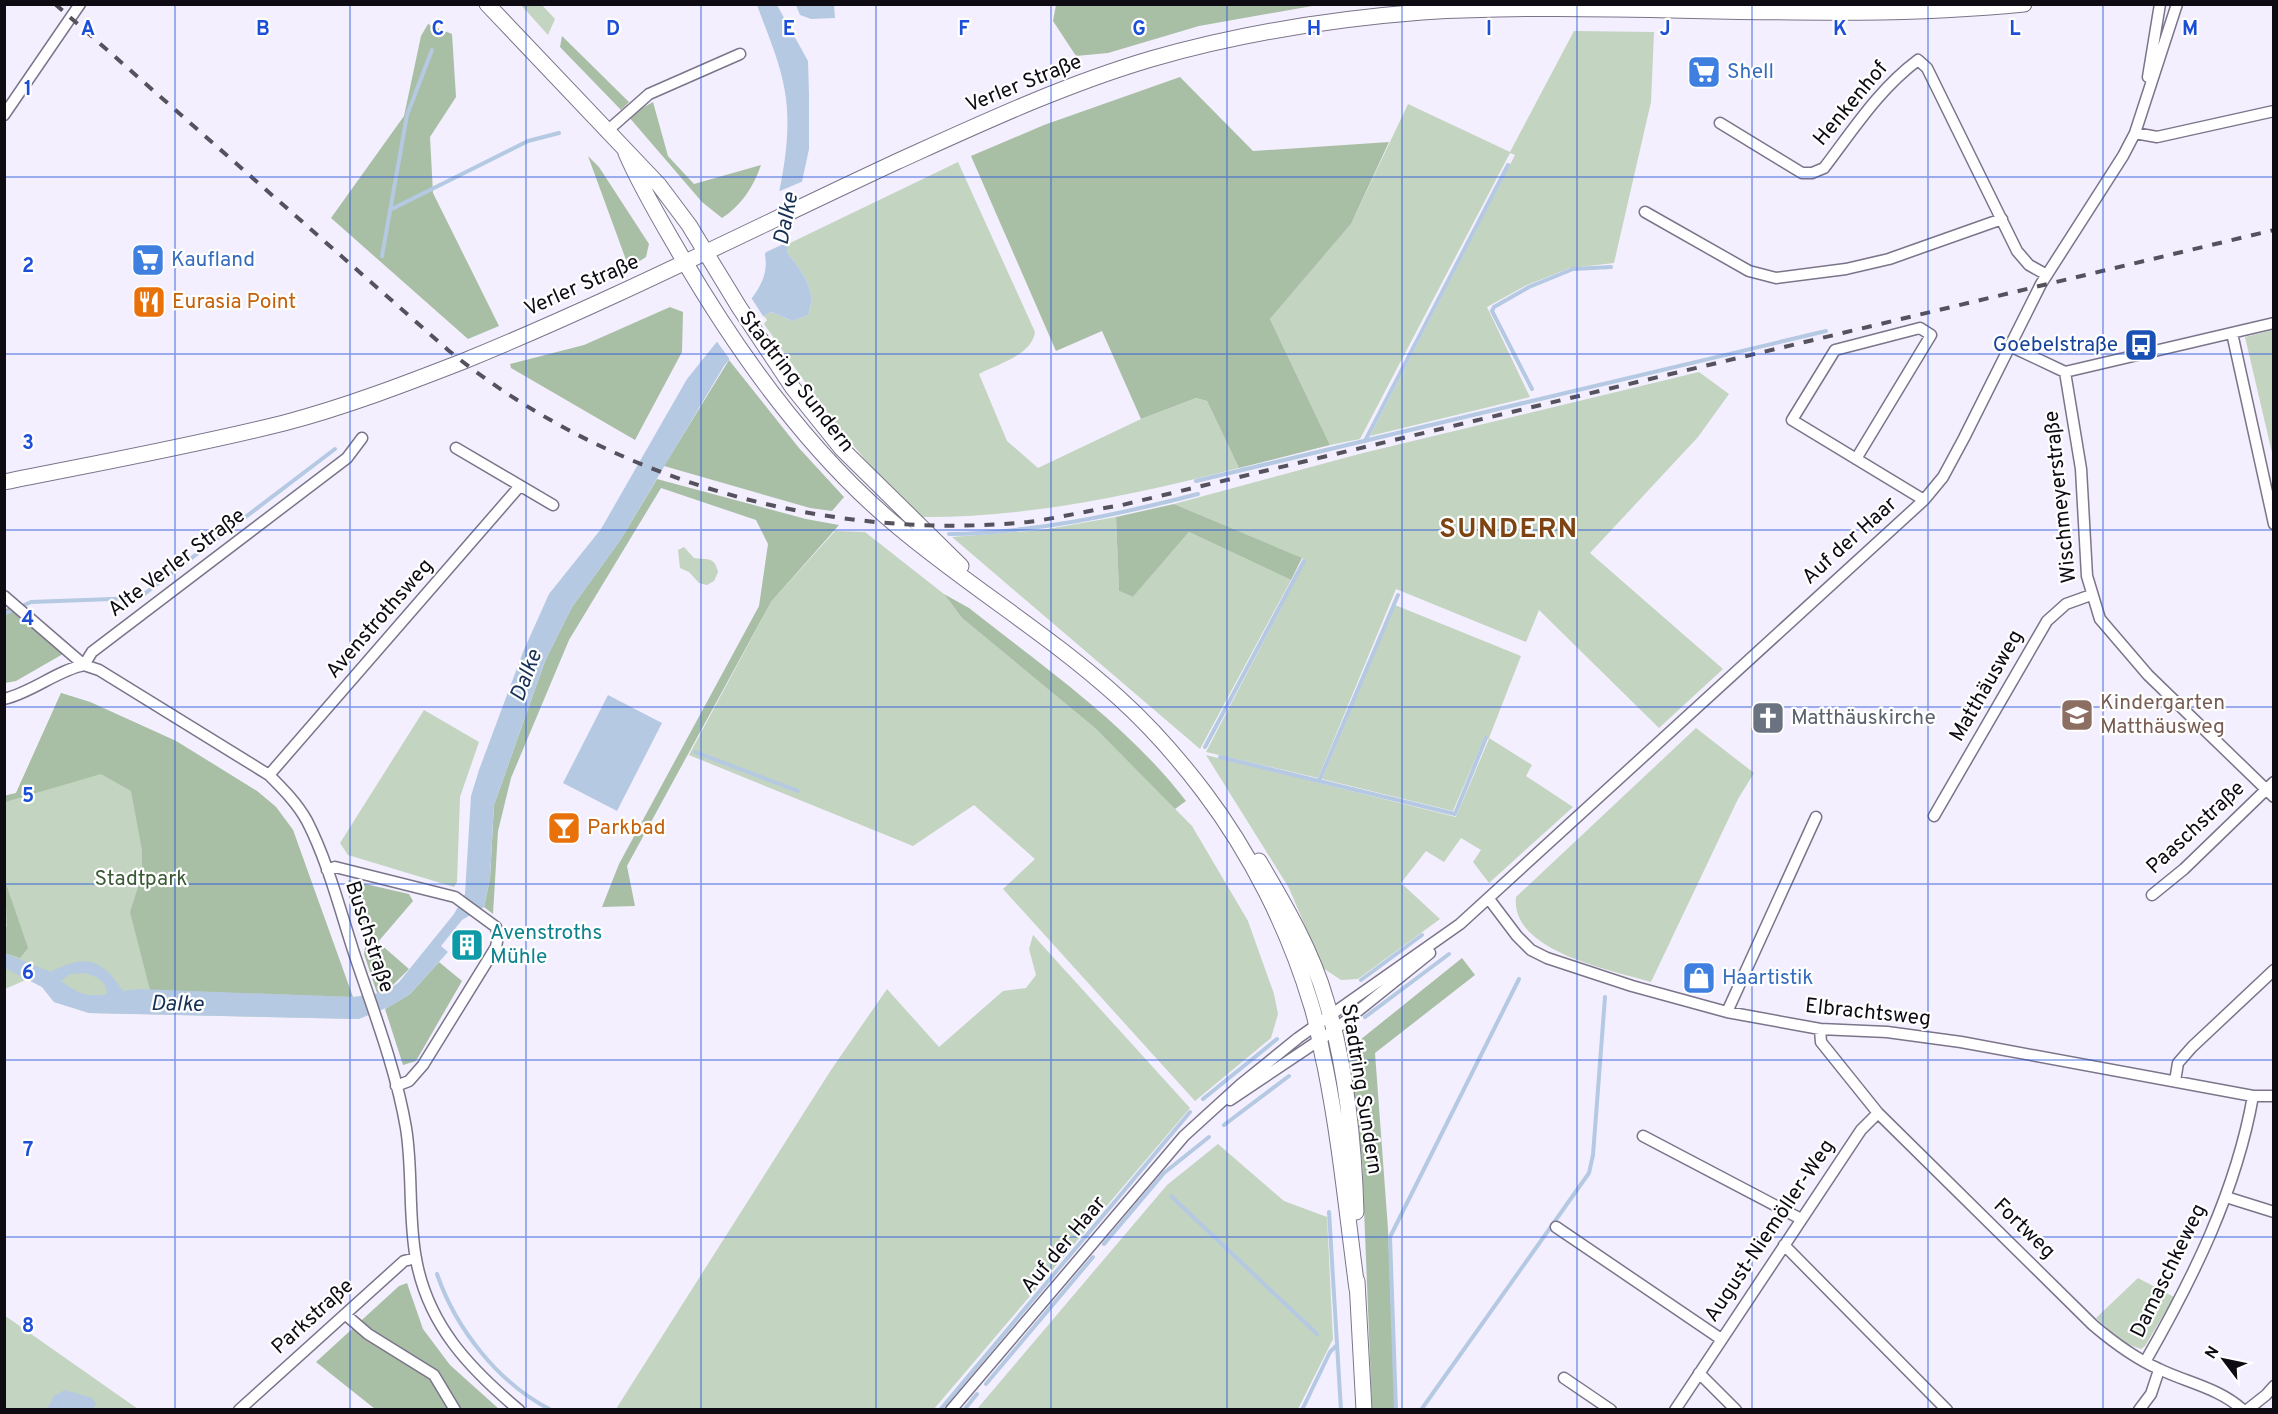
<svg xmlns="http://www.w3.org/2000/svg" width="2278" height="1414" font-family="Overpass,sans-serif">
	<rect width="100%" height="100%" fill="#f3effe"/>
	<path fill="#c3d4c0" d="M521,5H542L555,19L548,35Z
		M1574,31L1654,32L1651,102L1614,263L1570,268L1527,285L1487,307L1530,397L1370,436L1515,155L1510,153L1360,439L1330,445L1270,319L1351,224L1408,104L1510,152Z
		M958,162L1035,332C1032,355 998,364 979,374L1007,441L1038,468L1141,419L1196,398L1207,401L1239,468C1133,495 1028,518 919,517C858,459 812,392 764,324L767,320L764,316L771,312L793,321L808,315C818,288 802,273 787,252L788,244Z
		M2273,330H2274L2273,457L2245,337Z
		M1699,372L1729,394L1698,437L1590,553L1723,669L1659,728L1539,610L1526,642L1396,589L1318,778L1206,752L1306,560L1174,504L1363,453Z
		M1116,517L1119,591L1133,597L1189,532L1291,580L1200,749L952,537L1042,530Z
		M835,531L865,532L944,594L962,618L1095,728L1192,826L1248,921L1274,994L1278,1014L1271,1038L1195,1101L1003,889L1035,859L974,805L913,846L689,755L771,602Z
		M684,547L694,558C706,560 715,556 718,572L714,581L707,585L699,583L689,572L680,568L678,550Z
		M1395,605L1521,656L1489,738L1532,765L1526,776L1573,807L1489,883L1473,862L1481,850L1461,838L1444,862L1426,851L1401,883L1440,919L1358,979L1341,980L1323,968L1289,888L1206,755L1456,817L1489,739L1485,736L1453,811L1322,779Z
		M61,693L90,702L176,741L257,791L276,807L293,830L359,1019L89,1013L54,1002L42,987L28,979L5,989L4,796L16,793Z
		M424,710L479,742L460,797L457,882L454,887L348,855L340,843Z
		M1696,728L1754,773L1738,799L1651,982C1613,970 1510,952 1516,897Z
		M1033,935L1190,1108L934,1409H616L831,1070L887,989L939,1047L1003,991L1026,988L1036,975L1029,949Z
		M1218,1144L1284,1201L1327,1217L1333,1339L1298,1409H977L1167,1185Z
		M2138,1278L2174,1297L2145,1346L2141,1349L2124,1343L2096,1318Z
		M4,1315L138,1409H5Z"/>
	<path fill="#a9bfa5" d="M1056,5V4L1318,5L1199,26L1108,53L1076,56L1053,21Z
		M428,24L452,34L456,97L430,137L433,193L499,326L468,339L331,218L404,116L421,36Z
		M562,36L629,102L621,110L560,47Z
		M1180,77L1253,151L1389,142L1351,224L1270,319L1330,445L1239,468L1207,401L1196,398L1141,419L1102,331L1056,351L971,156L1044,125Z
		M653,102L668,156L694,184L761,165C754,186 741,206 722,218L702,202L628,116Z
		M588,156L599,167L649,244L646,257L629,268Z
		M670,307L683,312L682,352L635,440L511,368L510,364L584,345Z
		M729,360L799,448L844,497L832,511L810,508L664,466Z
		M657,479L806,519L839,525L771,602L627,866L635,906L602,907L619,864L759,606L768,544L756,520L661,488L569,640L511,778L498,831L493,914L484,907L490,878L494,805L545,661L572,607L621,539Z
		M1174,504L1302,558L1291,580L1189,532L1133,597L1119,591L1116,517Z
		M944,594L969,608C1045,668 1127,724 1186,801L1175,809L1095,728L962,618Z
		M10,607L63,654L16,681L5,683L4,610Z
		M61,693L90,702L176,741L257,791L276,807L293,830L353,997L150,990L130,912L142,875V850L131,791L101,774L5,802L4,796L16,793Z
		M348,880L409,894L413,901L378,942L409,969L386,992L377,993L364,954L367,934Z
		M5,881L28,948L20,958L5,953V927H7Z
		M1462,958L1475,975L1375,1053L1388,1229L1395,1409H1372L1362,1159L1350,1077V1048Z
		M439,962L462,981L416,1061L403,1065L385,1009L410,994Z
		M407,1283L423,1329L450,1365L499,1409H375L316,1362L399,1286Z"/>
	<path fill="#b5c9e3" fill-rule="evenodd" d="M757,5H777L808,61L809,94V149L787,252C802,273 818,288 808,315L793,321L771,312L764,316L724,366L621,539L572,607L545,661L494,805L490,878L484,907L462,920L441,946L448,952L410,994L391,1006L359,1019L89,1013L54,1002L42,987L5,968L4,953L51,972C86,953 102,959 123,991L138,989L353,997L386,992L399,982L454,914L465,894L471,796L479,770L523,652L549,594L601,529L687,379L752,298C762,284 768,272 765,255C776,203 794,146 785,92C780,61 767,33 757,5ZM85,973C97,977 106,980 107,994C88,998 77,993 61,981L70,974Z
		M796,5H834L835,18L811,19L800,15Z
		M608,695L662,723L617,811L563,783Z
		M65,1390L92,1398L96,1404L93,1409H47L54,1396Z"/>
	<path fill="#f3effe" d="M806,180L792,240L762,254L775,193Z
		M750,296L765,319L731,361L715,339Z"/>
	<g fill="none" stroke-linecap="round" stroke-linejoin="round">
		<path stroke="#b5c9e3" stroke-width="4" d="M390,210L528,141L559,133
			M382,256L407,115L432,50
			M1532,389L1492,311L1494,307L1529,287L1573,269L1611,267
			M1365,441L1508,165
			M1196,481L1826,331
			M949,534C1034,533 1116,515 1198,494
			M4,614L31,602L139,598L335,449
			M1205,747L1304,561
			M695,752L798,791
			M1220,757L1319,781L1398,595
			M1319,781L1455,814L1486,738
			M1361,980L1422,935
			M1365,1017L1449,954
			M1203,1099L1277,1039
			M1224,1125L1289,1076
			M1171,1196L1317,1334
			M1329,1212L1341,1410
			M1104,1244L1164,1173L1209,1137
			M437,1274C456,1329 498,1383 551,1410
			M986,1384L1093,1257
			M940,1410L1190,1112
			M964,1410L977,1394
			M1302,1410L1330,1352L1337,1345
			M1396,1410L1390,1237L1519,979
			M1421,1410L1589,1173L1593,1155L1605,997"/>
		<g stroke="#7b748a" stroke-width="13">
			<path id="minor" d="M2148,77L2160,4
				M4,115L80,4
				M1720,123L1802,173H1812L1824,168C1853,130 1879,89 1918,60L1927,68L2017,251L2029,265L2047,275
				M606,132L649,94L740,54
				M2135,133L2157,137L2274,111
				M1645,212L1749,271L1776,278L1846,269L1889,259L2002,219
				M2232,333L2274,524
				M2010,346L2065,372L2274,323
				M2065,372L2081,469L2087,576L2100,619L2148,675L2274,797
				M456,448L553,505
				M1856,459L1931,335L1920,328L1835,350L1792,420L1924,500
				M4,596L84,665L99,670L269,775C283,789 297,803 307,821C328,862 340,910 354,953C373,1010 396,1069 406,1128C413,1171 408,1216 416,1259C428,1325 469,1368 519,1410
				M84,665L92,652L347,458L362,438
				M4,699C33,692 56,671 84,665
				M269,775L519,487
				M1934,816L2047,621L2066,604L2091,595
				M327,870L335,867L455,897L496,927L498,936L496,947L423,1065L409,1081L396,1086
				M2152,895L2184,869L2274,782
				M1489,899L1517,936L1531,950L1547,958L1632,986L1727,1012L1820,1029L1887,1032L1961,1042L2253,1096H2274
				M1727,1012L1816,817
				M1820,1029L1821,1042L1878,1113L2093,1325C2113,1342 2134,1358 2159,1369C2188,1383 2219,1388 2243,1410
				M2175,1081L2178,1063L2192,1047L2274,970
				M1230,1100L1333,1031L1430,953
				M1643,1136L1801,1219
				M2226,1197L2274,1212
				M1556,1227L1721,1339
				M1784,1245L1947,1410
				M346,1315L368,1334L434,1375L455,1410
				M2145,1362C2193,1278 2236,1192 2253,1096
				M1699,1373L1736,1410
				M1564,1378L1611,1410
				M239,1410L404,1261L416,1258
				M951,1410L1184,1136L1240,1085L1298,1038L1460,924L1924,500L1943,477L1964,438L2041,284L2123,156L2135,133L2177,4
				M1675,1410L1861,1130L1878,1113
				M2139,1410L2151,1394L2159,1370
				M2247,1410L2266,1395L2274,1386"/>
		</g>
		<g stroke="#7b748a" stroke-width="17">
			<path id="secondary" d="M487,4L659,185L689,225L739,307L793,388L842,449L961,566
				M626,153C641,188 660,219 679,252C737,352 808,452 897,526C968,586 1050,635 1119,698C1150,726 1179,759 1204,792C1251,854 1289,930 1311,1004C1318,1025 1320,1046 1325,1066C1340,1140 1347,1214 1357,1289
				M4,482C98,463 192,446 284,423C345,407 405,384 464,361C611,301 752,229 896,162C980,124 1063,85 1151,59C1238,34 1331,19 1422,12C1622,0 1824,24 2024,4
				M1259,861C1285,905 1312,951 1326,1000C1346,1066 1354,1143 1356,1212
				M1357,1281L1364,1410"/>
		</g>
		<use href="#minor" stroke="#fff" stroke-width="10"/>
		<use href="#secondary" stroke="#fff" stroke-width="15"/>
		<path stroke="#56525d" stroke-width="4" stroke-dasharray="10 10" stroke-linecap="butt" d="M55,4L448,350C607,480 825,542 1028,522C1059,518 1091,510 1122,505L2274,230"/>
	</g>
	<path fill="none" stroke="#1d4ed8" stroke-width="1.5" stroke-opacity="0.55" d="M175,4V1410M350,4V1410M526,4V1410M701,4V1410M876,4V1410M1051,4V1410M1227,4V1410M1402,4V1410M1577,4V1410M1752,4V1410M1928,4V1410M2103,4V1410M4,177H2274M4,354H2274M4,530H2274M4,707H2274M4,884H2274M4,1060H2274M4,1237H2274"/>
	<defs>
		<g id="supermarket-square" transform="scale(1.725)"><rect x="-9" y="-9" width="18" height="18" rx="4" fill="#3f7fe0" stroke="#fff"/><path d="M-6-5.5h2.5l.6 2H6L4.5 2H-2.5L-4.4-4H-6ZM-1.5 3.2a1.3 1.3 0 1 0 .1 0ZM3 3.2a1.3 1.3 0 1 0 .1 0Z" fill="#fff"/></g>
		<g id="restaurant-square" transform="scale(1.725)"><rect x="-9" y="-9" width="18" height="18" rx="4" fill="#e8710a" stroke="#fff"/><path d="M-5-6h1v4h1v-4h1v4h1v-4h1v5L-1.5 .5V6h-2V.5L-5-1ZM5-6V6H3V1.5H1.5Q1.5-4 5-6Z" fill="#fff"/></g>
		<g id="bus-square" transform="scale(1.725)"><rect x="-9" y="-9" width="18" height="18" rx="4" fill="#1a4fb4" stroke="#fff"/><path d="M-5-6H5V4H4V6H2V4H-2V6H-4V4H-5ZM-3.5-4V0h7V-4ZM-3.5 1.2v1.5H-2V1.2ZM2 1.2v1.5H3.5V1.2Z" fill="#fff"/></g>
		<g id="school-square" transform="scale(1.725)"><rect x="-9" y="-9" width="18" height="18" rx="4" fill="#8d6e63" stroke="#fff"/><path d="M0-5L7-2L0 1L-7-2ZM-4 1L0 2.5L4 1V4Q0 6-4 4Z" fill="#fff"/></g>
		<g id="church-square" transform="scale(1.725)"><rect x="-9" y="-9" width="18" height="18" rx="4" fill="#6b7280" stroke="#fff"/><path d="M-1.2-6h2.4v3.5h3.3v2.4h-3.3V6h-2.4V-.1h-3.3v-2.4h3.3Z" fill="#fff"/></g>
		<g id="bar-square" transform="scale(1.725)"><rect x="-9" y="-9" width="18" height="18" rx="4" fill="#e8710a" stroke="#fff"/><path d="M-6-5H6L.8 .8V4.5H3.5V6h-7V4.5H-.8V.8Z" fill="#fff"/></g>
		<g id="building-square" transform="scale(1.725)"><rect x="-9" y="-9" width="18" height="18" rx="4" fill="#0f9aa8" stroke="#fff"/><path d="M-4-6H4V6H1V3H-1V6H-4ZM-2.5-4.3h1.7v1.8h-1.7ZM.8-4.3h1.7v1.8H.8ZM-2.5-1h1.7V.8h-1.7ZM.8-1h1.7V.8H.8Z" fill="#fff"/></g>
		<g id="shop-square" transform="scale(1.725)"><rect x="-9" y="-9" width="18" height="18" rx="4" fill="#3f7fe0" stroke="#fff"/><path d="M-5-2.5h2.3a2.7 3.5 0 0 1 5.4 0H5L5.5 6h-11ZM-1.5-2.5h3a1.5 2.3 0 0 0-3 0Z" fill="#fff"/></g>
	</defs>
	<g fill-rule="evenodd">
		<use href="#supermarket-square" x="1704" y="72"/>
		<use href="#supermarket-square" x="148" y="260"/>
		<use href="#restaurant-square" x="149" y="302"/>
		<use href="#bus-square" x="2141" y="345"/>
		<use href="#school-square" x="2077" y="715"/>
		<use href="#church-square" x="1768" y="718"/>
		<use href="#bar-square" x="564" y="828"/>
		<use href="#building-square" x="467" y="945"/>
		<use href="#shop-square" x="1699" y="978"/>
	</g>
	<g text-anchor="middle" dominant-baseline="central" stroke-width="4.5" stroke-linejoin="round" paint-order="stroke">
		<g font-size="21" fill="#366cbe" stroke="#fff" text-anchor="start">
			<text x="1727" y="72">Shell</text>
			<text x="171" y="260">Kaufland</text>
			<text x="1722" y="978">Haartistik</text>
		</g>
		<g font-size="21" fill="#0e0b13" stroke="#fff">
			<text transform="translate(1024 84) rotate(-22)">Verler Straße</text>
			<text transform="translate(1851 104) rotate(-50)">Henkenhof</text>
			<text transform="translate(582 286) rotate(-24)">Verler Straße</text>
			<text transform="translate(796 382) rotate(52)">Stadtring Sundern</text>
			<text transform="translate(2061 497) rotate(-96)">Wischmeyerstraße</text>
			<text transform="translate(1850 541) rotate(-42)">Auf der Haar</text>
			<text transform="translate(177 563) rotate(-37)">Alte Verler Straße</text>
			<text transform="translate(380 619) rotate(-49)">Avenstrothsweg</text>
			<text transform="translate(1987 686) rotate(-60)">Matthäusweg</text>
			<text transform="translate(2196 828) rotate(-43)">Paaschstraße</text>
			<text transform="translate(369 937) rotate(72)">Buschstraße</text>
			<text transform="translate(1868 1013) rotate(6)">Elbrachtsweg</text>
			<text transform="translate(1361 1089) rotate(81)">Stadtring Sundern</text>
			<text transform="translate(2024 1229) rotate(44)">Fortweg</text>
			<text transform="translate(1770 1231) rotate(-56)">August-Niemöller-Weg</text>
			<text transform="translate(1064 1245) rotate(-50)">Auf der Haar</text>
			<text transform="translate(2169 1271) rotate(-64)">Damaschkeweg</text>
			<text transform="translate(313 1317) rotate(-42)">Parkstraße</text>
		</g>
		<g font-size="21" fill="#c56008" stroke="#fff" text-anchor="start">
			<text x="172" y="302">Eurasia Point</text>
			<text x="587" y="828">Parkbad</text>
		</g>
		<g font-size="21" fill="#164399" stroke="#fff" text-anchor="end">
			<text x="2118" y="345">Goebelstraße</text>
		</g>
		<g font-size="21" fill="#785e54" stroke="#fff" text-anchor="start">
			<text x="2100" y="703">Kindergarten<tspan x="2100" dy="24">Matthäusweg</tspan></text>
		</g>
		<g font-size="21" fill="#5b616d" stroke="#fff" text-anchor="start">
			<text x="1791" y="718">Matthäuskirche</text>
		</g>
		<g font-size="21" fill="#395a33" stroke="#fff">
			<text x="141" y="879">Stadtpark</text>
		</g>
		<g font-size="21" fill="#0d838f" stroke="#fff" text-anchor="start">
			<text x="490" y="933">Avenstroths<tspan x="490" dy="24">Mühle</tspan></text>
		</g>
		<g font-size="22" font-style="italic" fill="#163155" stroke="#fff">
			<text transform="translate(787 219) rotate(-79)">Dalke</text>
			<text transform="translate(527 676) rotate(-69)">Dalke</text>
			<text transform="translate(177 1005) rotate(1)">Dalke</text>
		</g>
		<g font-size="27" font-weight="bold" letter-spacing="1.5" fill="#7d4312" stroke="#fff">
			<text x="1509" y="530">SUNDERN</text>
		</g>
	</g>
	<g font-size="20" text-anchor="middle" font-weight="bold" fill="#1d4ed8" stroke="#fff" stroke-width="4.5" stroke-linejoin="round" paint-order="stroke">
		<text x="88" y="35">A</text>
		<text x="263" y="35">B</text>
		<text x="438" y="35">C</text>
		<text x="613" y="35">D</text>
		<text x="789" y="35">E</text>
		<text x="964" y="35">F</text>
		<text x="1139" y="35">G</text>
		<text x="1314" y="35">H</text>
		<text x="1489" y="35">I</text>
		<text x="1665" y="35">J</text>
		<text x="1840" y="35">K</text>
		<text x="2015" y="35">L</text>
		<text x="2190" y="35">M</text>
		<text x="28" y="95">1</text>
		<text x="28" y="272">2</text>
		<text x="28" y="449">3</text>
		<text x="28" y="625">4</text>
		<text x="28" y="802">5</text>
		<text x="28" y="979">6</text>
		<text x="28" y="1156">7</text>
		<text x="28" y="1332">8</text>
	</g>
	<rect width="2278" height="1414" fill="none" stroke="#0e0b13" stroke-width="12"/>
	<g transform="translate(2224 1360) rotate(302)" stroke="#ffffff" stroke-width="4.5" paint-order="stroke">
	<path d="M0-4.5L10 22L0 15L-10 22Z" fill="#0e0b13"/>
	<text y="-9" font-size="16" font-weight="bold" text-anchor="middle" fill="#0e0b13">N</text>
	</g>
</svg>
